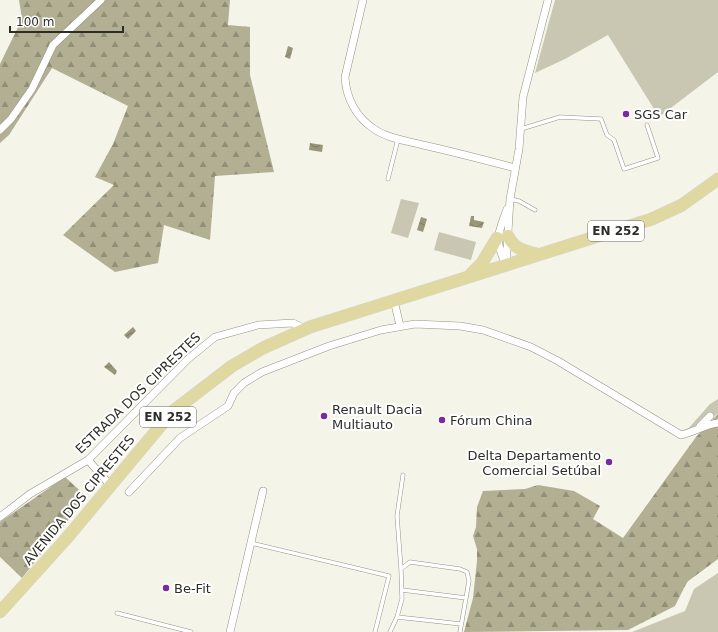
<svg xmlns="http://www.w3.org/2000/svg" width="718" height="632" font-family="'DejaVu Sans',sans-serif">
	<defs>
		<pattern id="forest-firs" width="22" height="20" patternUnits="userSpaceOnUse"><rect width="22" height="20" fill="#b2af92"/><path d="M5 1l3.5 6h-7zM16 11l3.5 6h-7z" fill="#918f77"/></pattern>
		<pattern id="water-waves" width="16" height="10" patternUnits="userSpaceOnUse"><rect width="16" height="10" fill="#99967a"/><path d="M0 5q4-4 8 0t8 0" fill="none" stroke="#7d7b64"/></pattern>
	</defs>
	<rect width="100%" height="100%" fill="#f5f4e8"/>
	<path fill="#c9c7b2" d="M555,0H718V72L659,117L608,35L565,59L535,73Z
		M401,199L419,203L408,238L391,233Z
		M439,232L476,242L471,260L434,250Z
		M718,399V413L697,434L687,430L710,404Z
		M718,573V632H632L685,611L694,589Z"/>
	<path fill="url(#forest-firs)" d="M19,0H230L228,25L250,27V75L274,172L215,176L210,240L164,225L158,263L115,272L63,235L114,185L95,177L113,144L128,106L52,68L9,135L0,143V64L22,19Z
		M718,414V559L687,582L675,606L628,630L464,632L473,598L477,561V549L473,536L476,527L477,507L483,491L525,489L538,485L574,491L600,506L593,519L623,538L696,437Z
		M65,477L87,497L22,578L0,557V522Z"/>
	<path fill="url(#water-waves)" d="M288,46L293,48L290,59L285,57Z
		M310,143L323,145L322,152L309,150Z
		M471,216H474V220L484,222L482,228L469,226Z
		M421,217L427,219L423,232L417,230Z
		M133,327L136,331L128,339L124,335Z
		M109,362L117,371L115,375L104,367Z"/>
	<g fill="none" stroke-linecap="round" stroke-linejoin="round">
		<g stroke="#949388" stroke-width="4.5">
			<path id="lane" d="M521,129L560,117L601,119L607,135L614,140L624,169L658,158L647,125
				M388,179L398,139
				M510,199L519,201L535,210
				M251,543L389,576L375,632
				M401,569L397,516L403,475
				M402,590L466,598
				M117,613L191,632
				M397,617L461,624
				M390,632L397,617L402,599L401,569L410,562L460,569L467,572L469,581L460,632"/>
		</g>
		<g stroke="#949388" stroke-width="8">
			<path id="street" d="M363,0L345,77C346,98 356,117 374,129C387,138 407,141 423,145C454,152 485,160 515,168
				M0,130L11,119L32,89L53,45L101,0
				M505,263C494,237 498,235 507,209
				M506,265L510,199L519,149L523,97L548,0
				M394,300L400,326
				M700,426L710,416
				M88,460L110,485
				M129,492L180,438L228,406L234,393L244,383L262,372L329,346L381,330L415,324L460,326L483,330L531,347L558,361L681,435C694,432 704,425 718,423
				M0,517L30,494L88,460L188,359L215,337L258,325L293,323L305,329
				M230,632L263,491"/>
		</g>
		<g stroke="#d5d5d4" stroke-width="13">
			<path id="primary" d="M508,236C514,249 524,251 537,254
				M471,274L482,263L497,238
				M0,612L66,539L172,412L232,366L263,348L310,327L652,219L682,205L718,179"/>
		</g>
		<use href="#lane" stroke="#fff" stroke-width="3.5"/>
		<use href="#street" stroke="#fff" stroke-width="7"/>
		<use href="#primary" stroke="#dfd9a1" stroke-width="12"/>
	</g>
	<g fill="#792b9d" stroke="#fff" stroke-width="1.5">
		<circle cx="626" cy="114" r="4"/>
		<circle cx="324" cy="416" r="4"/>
		<circle cx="442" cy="420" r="4"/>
		<circle cx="609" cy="462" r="4"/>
		<circle cx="166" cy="588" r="4"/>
	</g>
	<g text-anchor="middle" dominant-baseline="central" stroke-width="4" stroke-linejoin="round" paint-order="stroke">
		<g fill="#fff" stroke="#6c6c68" stroke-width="1">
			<rect x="588" y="221" width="56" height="20" rx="3"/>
			<rect x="140" y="407" width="56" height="20" rx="3"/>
		</g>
		<g font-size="12" font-weight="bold" fill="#2d2d28">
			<text x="616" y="231">EN 252</text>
			<text x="168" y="417">EN 252</text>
		</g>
		<g font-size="13" fill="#2d2d28" stroke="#fff" text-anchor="start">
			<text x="634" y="114">SGS Car</text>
			<text x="332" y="409">Renault Dacia<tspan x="332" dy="15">Multiauto</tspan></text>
			<text x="450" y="420">Fórum China</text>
			<text x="601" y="455" text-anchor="end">Delta Departamento<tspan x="601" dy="15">Comercial Setúbal</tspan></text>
			<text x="174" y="588">Be-Fit</text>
		</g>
		<g font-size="13" fill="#2d2d28" stroke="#fff">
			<text transform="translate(138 393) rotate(-44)">ESTRADA DOS CIPRESTES</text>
			<text transform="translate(79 500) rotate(-50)">AVENIDA DOS CIPRESTES</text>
		</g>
	</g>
	<path d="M10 26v6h113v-6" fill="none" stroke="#2d2d28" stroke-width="2"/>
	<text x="16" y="26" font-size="12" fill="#2d2d28" stroke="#ffffff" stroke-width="3" paint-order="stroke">100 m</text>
</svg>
